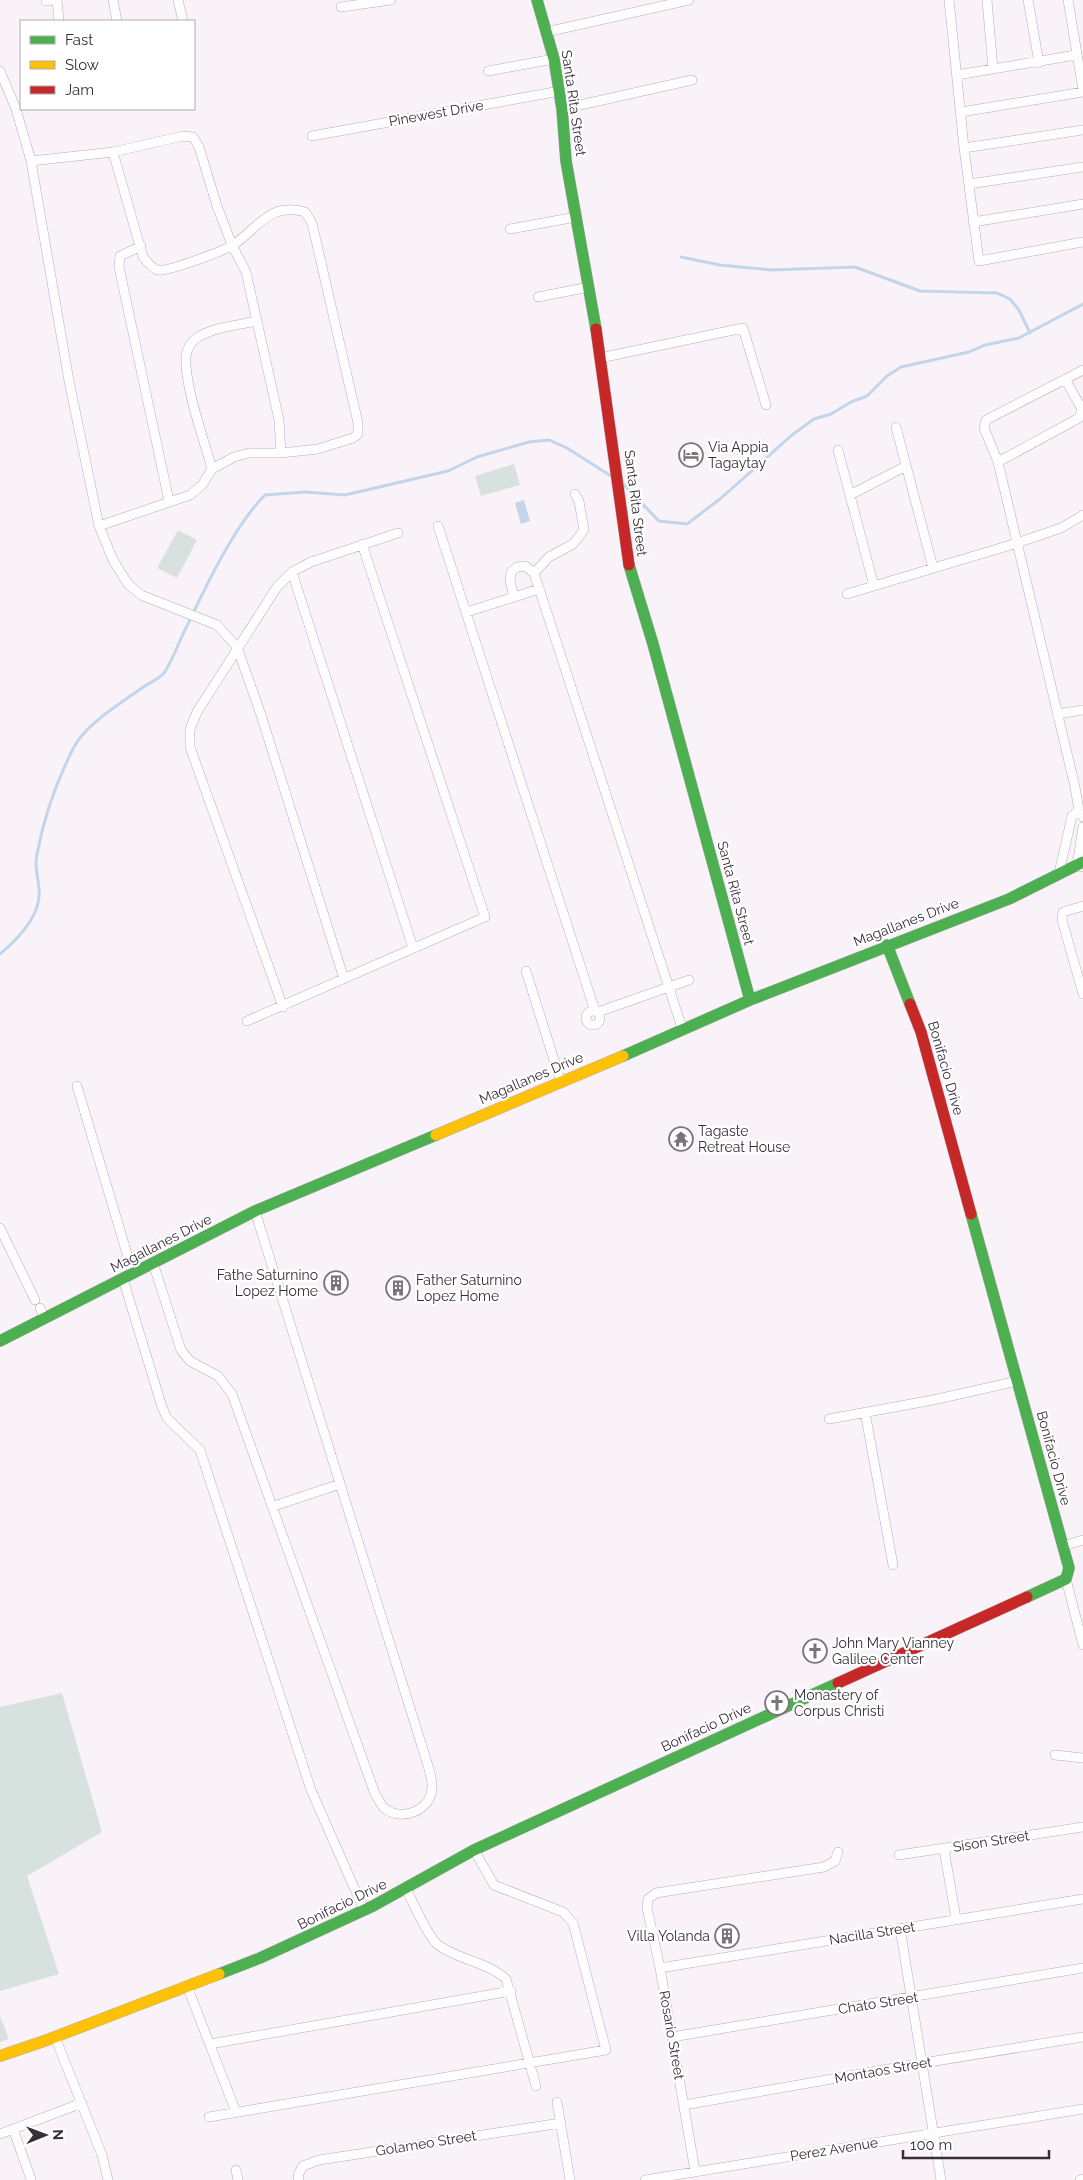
<svg xmlns="http://www.w3.org/2000/svg" width="1083" height="2180" font-family="Raleway,sans-serif">
	<rect width="100%" height="100%" fill="#faf2f9"/>
	<path fill="#d7e1dd" d="M514,464L520,485L481,496L475,476Z
		M178,530L197,540L177,578L157,568Z
		M62,1693L102,1832L27,1876L59,1974L0,1991V1707Z
		M0,2016L9,2039L0,2042Z"/>
	<path fill="#c3d5ea" d="M524,500L530,521L521,524L515,503Z"/>
	<g fill="none" stroke-linecap="round" stroke-linejoin="round">
		<path stroke="#c3d5ea" stroke-width="3" d="M681,257L720,265L771,270L855,267L920,291L997,293L1010,299L1019,310L1030,333
			M624,485L659,521L687,524L720,499L792,435L814,419L831,414L851,402L867,396L887,376L901,367L969,352L985,345L1019,338L1083,304
			M0,954C18,939 42,914 39,888C38,877 34,866 37,854C44,817 56,782 74,747C86,724 121,703 142,688C149,683 159,679 164,673C172,662 179,641 186,628C205,588 234,526 265,495L305,492L345,495L448,471L477,457L529,442L549,440L567,448L611,476"/>
		<g stroke="#b6aeb5" stroke-width="10">
			<path id="street" d="M57,0L59,21
				M113,0L117,21
				M178,0L183,21
				M949,0L964,148L979,261L1083,242
				M987,0L993,69
				M1028,0L1039,63
				M1068,0L1083,90
				M46,1L52,0
				M341,7L391,0
				M546,32L689,0
				M0,71L16,109L31,161L69,381L99,526L113,560L128,584L141,595L217,625L237,647L261,715L344,979
				M488,71L554,59
				M957,75L1076,55
				M562,109L692,80
				M961,112L1083,92
				M312,136L560,91
				M964,148L1083,130
				M31,161L113,152L183,136L193,137L199,147L217,206L232,245L246,272L279,420L281,453
				M969,184L1083,167
				M973,222L1083,204
				M510,229L576,217
				M141,246L120,256L119,267L169,501
				M538,297L589,287
				M600,358L743,328L766,405
				M1083,370L986,420L984,428L998,462L1075,787L1079,810L1083,817
				M896,427L933,568
				M838,450L874,586
				M998,462L1079,418L1082,409L1065,379
				M212,469C204,440 184,385 186,356C187,348 191,342 198,337C215,327 238,325 257,321
				M575,494L579,501L584,530L573,544L549,557L534,573L683,1031
				M850,495L906,466
				M99,526L190,495L202,485L212,469L234,457L249,453H281L318,449L353,438L358,434V423L312,223L305,212C268,202 259,228 233,245C223,251 165,273 157,270C151,267 147,262 143,257L113,152
				M438,526L595,1011
				M292,572L413,948
				M847,594L1017,543L1061,528L1083,515
				M514,597L510,581L511,572L517,567L525,566L534,573
				M467,612L539,589
				M1057,714L1083,710
				M1081,867L1077,865L1083,827
				M1059,873L1072,816L1079,810
				M1083,906L1063,912L1062,920L1083,994
				M526,971L561,1082
				M283,1007L190,747V729L197,712L277,587L292,572L311,562L398,533
				M586 1018a7 7 0 1 1 14 0a7 7 0 1 1-14 0Z
				M598,1012L689,980
				M247,1021L485,917L362,544
				M77,1086L133,1274
				M0,1228L35,1300
				M153,1263L181,1350L190,1361L218,1376L232,1394L375,1794C378,1798 381,1805 384,1808C401,1822 431,1811 432,1788C433,1782 430,1775 429,1769L255,1211
				M123,1279L162,1407L167,1418L200,1450L311,1790L364,1910
				M40,1308L45,1319
				M865,1412L893,1565
				M829,1419L933,1400L1018,1381
				M274,1506L340,1484
				M1063,1546L1083,1540
				M1066,1579L1083,1645
				M1055,1755L1083,1758
				M944,1849L956,1919
				M899,1855L1083,1827
				M406,1889C413,1902 427,1935 437,1944C457,1960 486,1961 506,1979L536,2086
				M900,1928L941,2180
				M660,1968L1083,1899
				M187,1986L236,2112
				M55,2037L102,2155L108,2180
				M672,2037L1083,1968
				M210,2044L511,1991
				M557,2102L570,2180
				M684,2105L923,2063L1083,2037
				M209,2117L606,2050L573,1923L563,1912L494,1885L474,1850
				M13,2129L31,2179
				M0,2134L82,2103
				M236,2170L238,2180
				M695,2171L660,1968L647,1908L648,1899L656,1893L824,1867L835,1861L838,1852
				M299,2180L298,2175L303,2166L319,2160L561,2123
				M645,2180L1083,2109
				M1080,2180L1083,2179"/>
		</g>
		<g stroke="#b6aeb5" stroke-width="12">
			<path id="fast" d="M537,0L554,59L562,109L566,161L596,329
				M629,565L653,644L750,1000
				M887,945L910,1004
				M623,1056L750,1000L1009,899L1083,862
				M971,1214L1069,1568L1066,1579L1027,1597
				M0,1341L255,1211L436,1135
				M219,1974L260,1958L373,1906L474,1850L838,1683"/>
		</g>
		<g stroke="#b6aeb5" stroke-width="12">
			<path id="slow" d="M436,1135L623,1056
				M0,2056L47,2040L219,1974"/>
		</g>
		<g stroke="#b6aeb5" stroke-width="12">
			<path id="jam" d="M596,329L629,565
				M910,1004L921,1032L971,1214
				M838,1683L1027,1597"/>
		</g>
		<use href="#street" stroke="#fefdfe" stroke-width="9"/>
		<use href="#fast" stroke="#4caf50" stroke-width="11"/>
		<use href="#slow" stroke="#ffc107" stroke-width="11"/>
		<use href="#jam" stroke="#c62828" stroke-width="11"/>
	</g>
	<defs>
		<g id="hotel-ring" transform="scale(1.25)"><circle r="9.5" fill="#fff" stroke="#7b737b" stroke-width="1.5"/><path d="M-6-4.5h1.5V1H6V5H4.5V3h-9V5H-6ZM-4 0a1.8 1.8 0 1 1 3.6 0ZM.5 0V-2.5h3Q6-2.5 6 0Z" fill="#7b737b"/></g>
		<g id="temple-ring" transform="scale(1.25)"><circle r="9.5" fill="#fff" stroke="#7b737b" stroke-width="1.5"/><path d="M0-6L5-2H3V0L6.5 2.5H4V6H1.5V3h-3V6H-4V2.5H-6.5L-3 0V-2H-5Z" fill="#7b737b"/></g>
		<g id="building-ring" transform="scale(1.25)"><circle r="9.5" fill="#fff" stroke="#7b737b" stroke-width="1.5"/><path d="M-4-6H4V6H1V3H-1V6H-4ZM-2.5-4.3h1.7v1.8h-1.7ZM.8-4.3h1.7v1.8H.8ZM-2.5-1h1.7V.8h-1.7ZM.8-1h1.7V.8H.8Z" fill="#7b737b"/></g>
		<g id="church-ring" transform="scale(1.25)"><circle r="9.5" fill="#fff" stroke="#7b737b" stroke-width="1.5"/><path d="M-1.2-6h2.4v3.5h3.3v2.4h-3.3V6h-2.4V-.1h-3.3v-2.4h3.3Z" fill="#7b737b"/></g>
	</defs>
	<g fill-rule="evenodd">
		<use href="#hotel-ring" x="691" y="455"/>
		<use href="#temple-ring" x="681" y="1139"/>
		<use href="#building-ring" x="336" y="1283"/>
		<use href="#building-ring" x="398" y="1288"/>
		<use href="#church-ring" x="815" y="1651"/>
		<use href="#church-ring" x="777" y="1703"/>
		<use href="#building-ring" x="727" y="1936"/>
	</g>
	<g text-anchor="middle" dominant-baseline="central" stroke-width="4.5" stroke-linejoin="round" paint-order="stroke">
		<g font-size="14" fill="#372e37" stroke="#fff">
			<text transform="translate(574 103) rotate(82)">Santa Rita Street</text>
			<text transform="translate(436 113) rotate(-10)">Pinewest Drive</text>
			<text transform="translate(636 503) rotate(83)">Santa Rita Street</text>
			<text transform="translate(736 893) rotate(75)">Santa Rita Street</text>
			<text transform="translate(906 922) rotate(-21)">Magallanes Drive</text>
			<text transform="translate(946 1068) rotate(74)">Bonifacio Drive</text>
			<text transform="translate(531 1078) rotate(-23)">Magallanes Drive</text>
			<text transform="translate(161 1243) rotate(-27)">Magallanes Drive</text>
			<text transform="translate(1054 1458) rotate(75)">Bonifacio Drive</text>
			<text transform="translate(706 1727) rotate(-25)">Bonifacio Drive</text>
			<text transform="translate(991 1841) rotate(-9)">Sison Street</text>
			<text transform="translate(342 1904) rotate(-26)">Bonifacio Drive</text>
			<text transform="translate(872 1933) rotate(-9)">Nacilla Street</text>
			<text transform="translate(878 2003) rotate(-9)">Chato Street</text>
			<text transform="translate(672 2035) rotate(80)">Rosario Street</text>
			<text transform="translate(883 2070) rotate(-10)">Montaos Street</text>
			<text transform="translate(426 2143) rotate(-9)">Golameo Street</text>
			<text transform="translate(834 2149) rotate(-9)">Perez Avenue</text>
		</g>
		<g font-size="14" fill="#372e37" stroke="#fff" text-anchor="start">
			<text x="708" y="447">Via Appia<tspan x="708" dy="16">Tagaytay</tspan></text>
			<text x="698" y="1131">Tagaste<tspan x="698" dy="16">Retreat House</tspan></text>
			<text x="318" y="1275" text-anchor="end">Fathe Saturnino<tspan x="318" dy="16">Lopez Home</tspan></text>
			<text x="416" y="1280">Father Saturnino<tspan x="416" dy="16">Lopez Home</tspan></text>
			<text x="832" y="1643">John Mary Vianney<tspan x="832" dy="16">Galilee Center</tspan></text>
			<text x="794" y="1695">Monastery of<tspan x="794" dy="16">Corpus Christi</tspan></text>
			<text x="710" y="1936" text-anchor="end">Villa Yolanda</text>
		</g>
	</g>
	<rect x="20" y="20" width="175" height="90" fill="#ffffff" stroke="#afabaf"/>
	<rect x="30" y="36" width="25" height="8" fill="#4caf50" stroke="#afabaf"/>
	<text x="65" y="45" font-size="15" fill="#372e37">Fast</text>
	<rect x="30" y="61" width="25" height="8" fill="#ffc107" stroke="#afabaf"/>
	<text x="65" y="70" font-size="15" fill="#372e37">Slow</text>
	<rect x="30" y="86" width="25" height="8" fill="#c62828" stroke="#afabaf"/>
	<text x="65" y="95" font-size="15" fill="#372e37">Jam</text>
	<g transform="translate(45 2135) rotate(89)" stroke="#ffffff" stroke-width="4" paint-order="stroke">
	<path d="M0-4L9 19L0 12L-9 19Z" fill="#372e37"/>
	<text y="-8" font-size="14" font-weight="bold" text-anchor="middle" fill="#372e37">N</text>
	</g>
	<path d="M903 2150v8h146v-8" fill="none" stroke="#372e37" stroke-width="2.5"/>
	<text x="910" y="2150" font-size="15" fill="#372e37" stroke="#ffffff" stroke-width="4" paint-order="stroke">100 m</text>
</svg>
